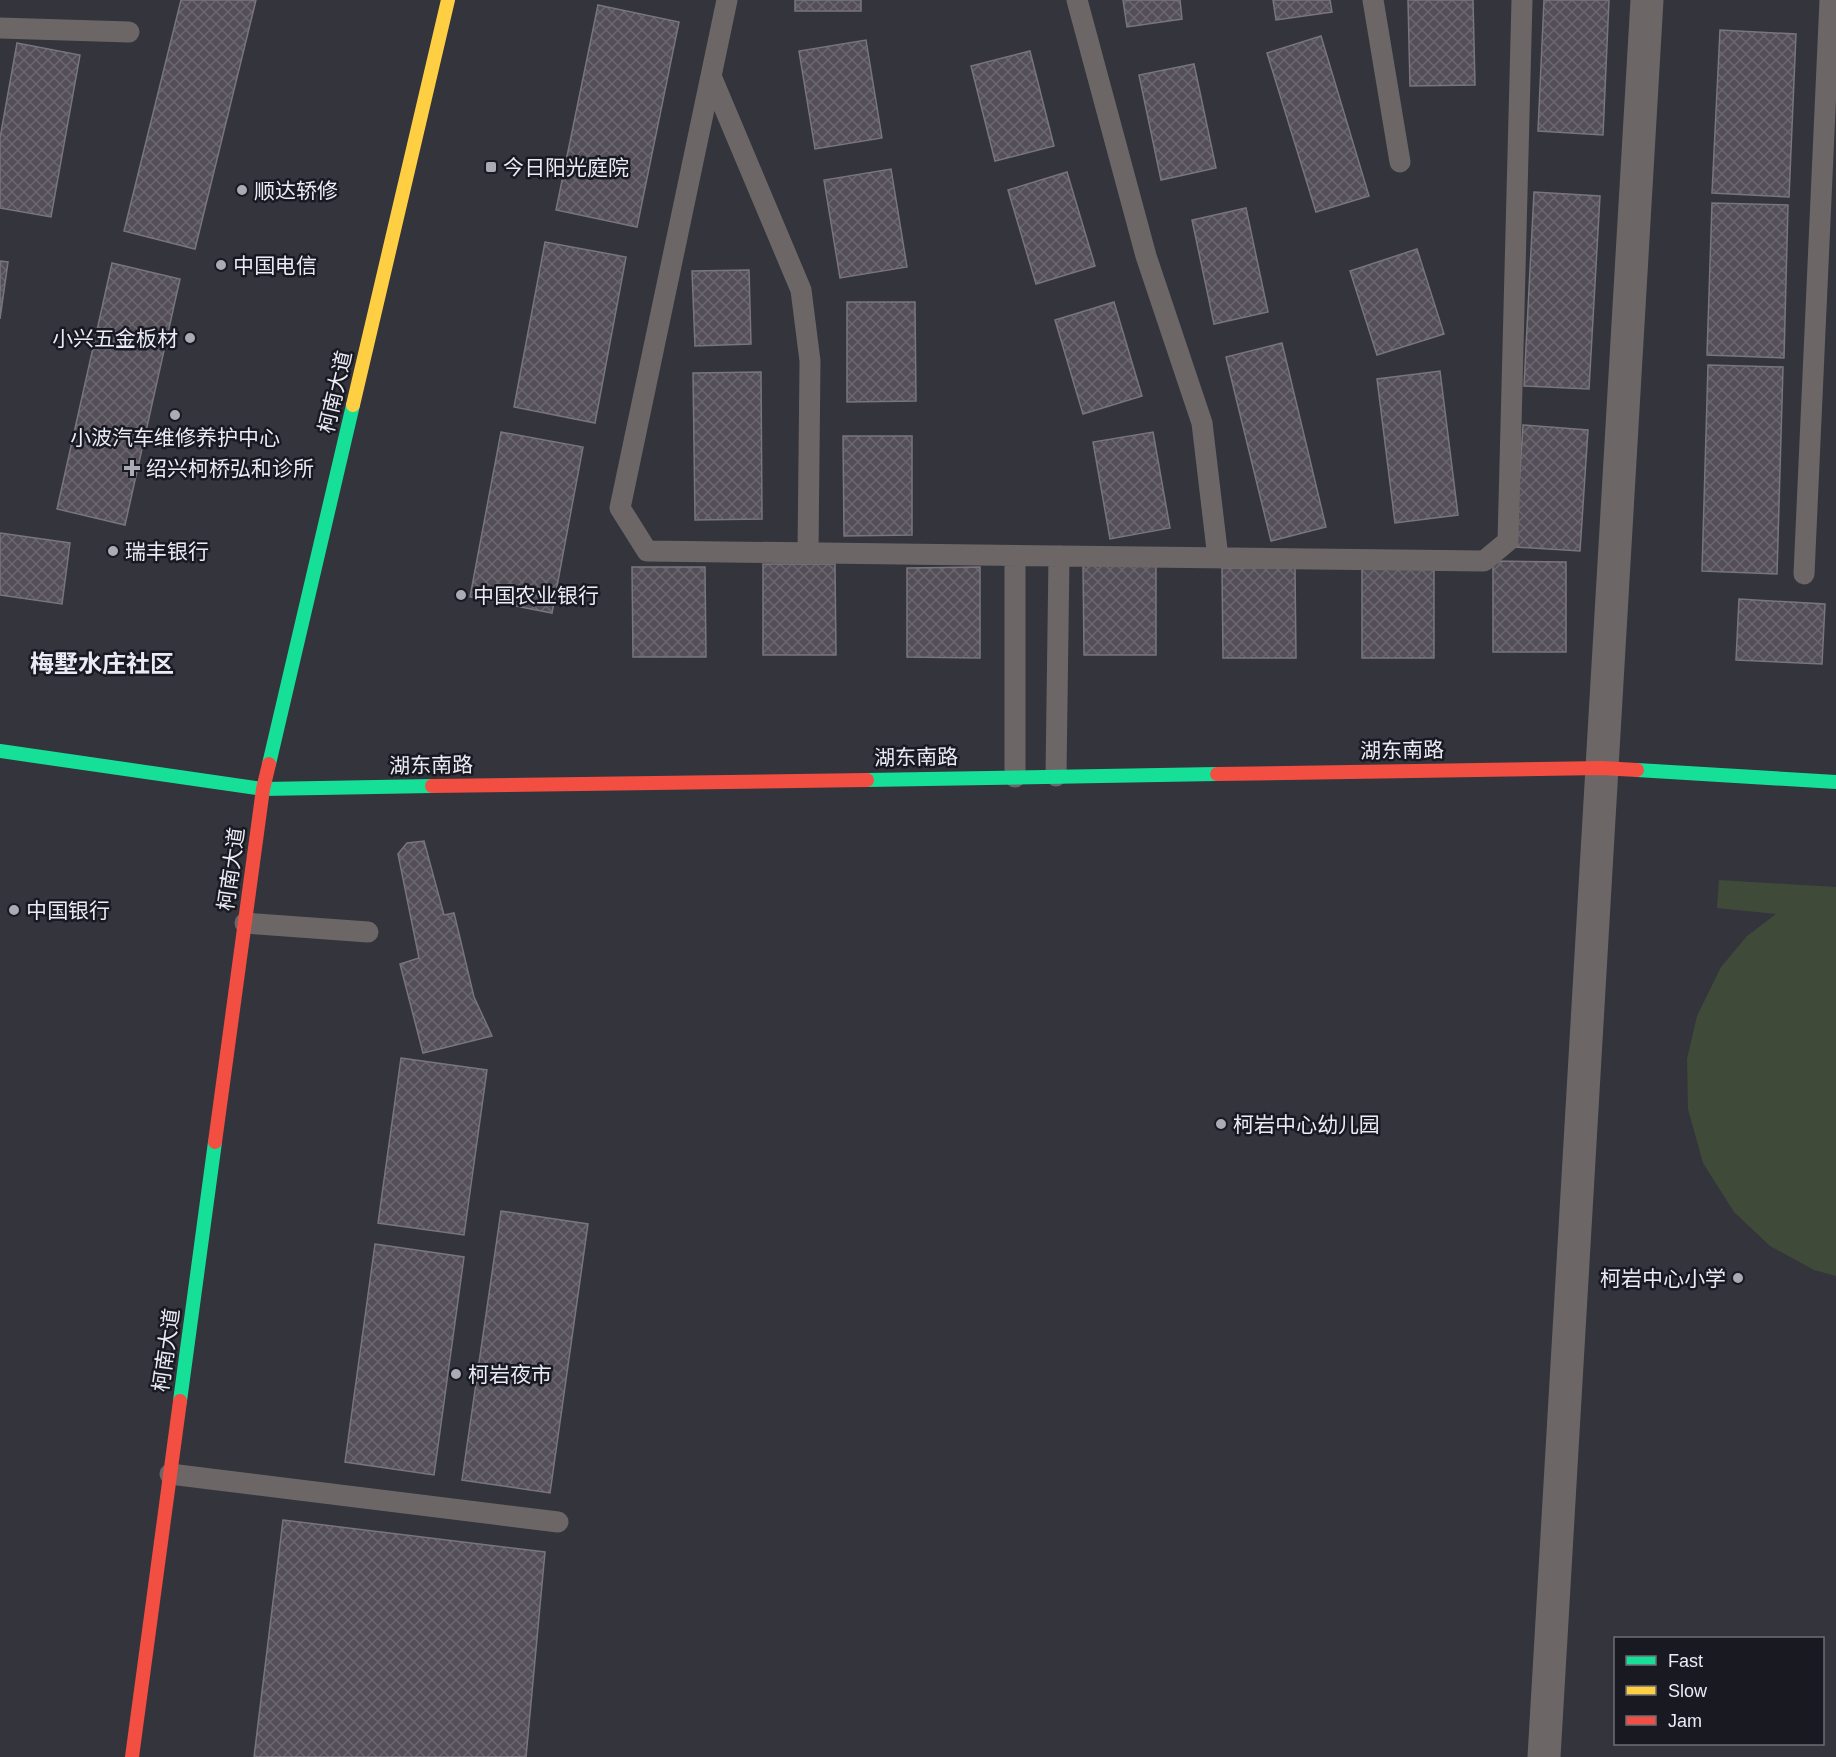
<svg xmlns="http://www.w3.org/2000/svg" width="1836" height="1757" font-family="Arial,'Noto Sans SC',sans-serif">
	<defs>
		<pattern id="building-cross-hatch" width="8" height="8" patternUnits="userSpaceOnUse" patternTransform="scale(1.5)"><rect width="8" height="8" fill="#534e57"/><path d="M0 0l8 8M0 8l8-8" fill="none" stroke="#6c6870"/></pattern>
	</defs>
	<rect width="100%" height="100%" fill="#34343d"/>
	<path fill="#404a38" d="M1719,880L1836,887V1276L1814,1270L1770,1246L1734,1212L1703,1163L1688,1109L1687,1059L1697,1016L1721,967L1747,936L1776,914L1717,908Z"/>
	<path fill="url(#building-cross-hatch)" stroke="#78757c" stroke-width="1.5" d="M181,0H256L195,249L124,231Z
		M795,0H861V11H795Z
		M1123,0H1180L1182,19L1127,27Z
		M1273,0H1330L1332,12L1276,20Z
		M1408,0H1473L1475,85L1410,86Z
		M1544,0H1609L1603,135L1538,131Z
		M598,5L679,22L637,227L556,210Z
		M1720,30L1796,34L1789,197L1712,193Z
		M1321,36L1369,196L1316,212L1267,53Z
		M866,40L882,138L815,149L799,51Z
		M17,43L80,55L51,217L0,208V138Z
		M1030,51L1054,146L995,161L971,66Z
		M1194,64L1216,168L1161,180L1139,75Z
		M891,169L907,267L840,278L824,180Z
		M1067,172L1095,266L1036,284L1008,190Z
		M1534,192L1600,196L1589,389L1524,386Z
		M1712,203L1788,205L1784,358L1707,355Z
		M1246,208L1268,312L1214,324L1192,220Z
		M545,242L626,257L595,423L514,407Z
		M1417,249L1444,334L1377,355L1350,271Z
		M0,261L8,262L0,319Z
		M112,263L180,279L125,525L57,509Z
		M749,270L751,344L695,346L692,271Z
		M847,302H915L916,401L847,402Z
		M1114,302L1142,396L1083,414L1055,320Z
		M1282,343L1326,527L1271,541L1226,357Z
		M1708,365L1783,367L1777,574L1702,571Z
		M1440,371L1458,515L1395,523L1377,379Z
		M761,372L762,519L695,520L693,373Z
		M1523,425L1588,430L1580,551L1515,547Z
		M501,432L583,447L552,613L470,597Z
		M1153,432L1170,528L1110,539L1093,442Z
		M843,436H912V535L844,536Z
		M0,533L70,543L62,604L0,595Z
		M1493,561L1566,562V652H1493Z
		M763,564H835L836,655H763Z
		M1083,565H1156V655H1084Z
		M632,567H705L706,657H633Z
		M980,567V658L907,657V568Z
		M1222,568H1295L1296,658H1223Z
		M1362,568H1434V658H1362Z
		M1739,599L1825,604L1822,664L1736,660Z
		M424,841L444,915L454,913L474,997L492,1036L423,1053L400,964L419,958L398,854L407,843Z
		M401,1058L487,1070L464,1235L378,1223Z
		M501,1211L588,1224L550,1493L462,1480Z
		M375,1244L464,1257L434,1475L345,1462Z
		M283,1520L545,1552L526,1757H254Z"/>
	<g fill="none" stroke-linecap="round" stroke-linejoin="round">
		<path stroke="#6c6766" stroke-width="21" d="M727,0L620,508L647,551L1484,561L1508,541L1522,0
			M1077,0L1146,256L1202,423L1218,558
			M1373,0L1400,162
			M0,28L129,32
			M711,76L801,290L810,361L808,553
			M1015,556V777
			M1804,574L1830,0
			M1056,776L1059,556
			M245,923L368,932
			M170,1474L558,1522"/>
		<path stroke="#6c6766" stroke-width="33" d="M1544,1757L1647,0"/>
		<path stroke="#16e098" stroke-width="14" d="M0,751L263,789L432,786
			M269,764L353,405
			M1637,770L1836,782
			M867,780L1217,774
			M180,1401L215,1142"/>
		<path stroke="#ffcf43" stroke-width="14" d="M353,405L448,0"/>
		<path stroke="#f24e42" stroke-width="14" d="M1217,774L1602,768L1637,770
			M432,786L867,780
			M215,1142L263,789L269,764
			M132,1757L180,1401"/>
	</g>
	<g fill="#ababb6" stroke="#191921" stroke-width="2">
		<rect x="485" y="161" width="12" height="12" rx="3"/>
		<circle cx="242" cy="190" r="6"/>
		<circle cx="221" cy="265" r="6"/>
		<circle cx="190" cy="338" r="6"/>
		<circle cx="175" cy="415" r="6"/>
		<path d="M129 459h6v6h6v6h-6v6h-6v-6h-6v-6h6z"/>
		<circle cx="113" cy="551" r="6"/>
		<circle cx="461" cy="595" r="6"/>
		<circle cx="14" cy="910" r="6"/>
		<circle cx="1221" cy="1124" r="6"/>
		<circle cx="1738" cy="1278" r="6"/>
		<circle cx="456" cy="1374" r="6"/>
	</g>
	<g text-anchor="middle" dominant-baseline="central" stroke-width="5" stroke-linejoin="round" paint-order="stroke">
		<g font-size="21" fill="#ebebf7" stroke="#191921" text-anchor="start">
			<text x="503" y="167">今日阳光庭院</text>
			<text x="254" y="190">顺达轿修</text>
			<text x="233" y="265">中国电信</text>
			<text x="178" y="338" text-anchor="end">小兴五金板材</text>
			<text x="175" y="437" text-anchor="middle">小波汽车维修养护中心</text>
			<text x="146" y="468">绍兴柯桥弘和诊所</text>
			<text x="125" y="551">瑞丰银行</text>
			<text x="473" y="595">中国农业银行</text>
			<text x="26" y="910">中国银行</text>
			<text x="1233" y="1124">柯岩中心幼儿园</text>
			<text x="1726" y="1278" text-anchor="end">柯岩中心小学</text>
			<text x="468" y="1374">柯岩夜市</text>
		</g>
		<g font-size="21" fill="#ebebf7" stroke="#191921">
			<text transform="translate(335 392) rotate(-77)">柯南大道</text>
			<text transform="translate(1402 750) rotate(-1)">湖东南路</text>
			<text transform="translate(916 757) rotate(-1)">湖东南路</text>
			<text transform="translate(431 765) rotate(-1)">湖东南路</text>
			<text transform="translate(231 869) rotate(-82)">柯南大道</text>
			<text transform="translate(166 1350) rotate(-82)">柯南大道</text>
		</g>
		<g font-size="24" font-weight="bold" fill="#ebebf7" stroke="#191921">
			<text x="102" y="663">梅墅水庄社区</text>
		</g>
	</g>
	<rect x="1614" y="1637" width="210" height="108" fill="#191921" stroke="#6d6d77" stroke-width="1.5"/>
	<rect x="1626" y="1656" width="30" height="9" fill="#16e098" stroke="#6d6d77" stroke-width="1.5"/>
	<text x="1668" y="1667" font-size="18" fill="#ebebf7">Fast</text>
	<rect x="1626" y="1686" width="30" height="9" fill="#ffcf43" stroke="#6d6d77" stroke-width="1.5"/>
	<text x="1668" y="1697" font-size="18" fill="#ebebf7">Slow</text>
	<rect x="1626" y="1716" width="30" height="9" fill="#f24e42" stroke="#6d6d77" stroke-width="1.5"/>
	<text x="1668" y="1727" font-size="18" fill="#ebebf7">Jam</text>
</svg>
